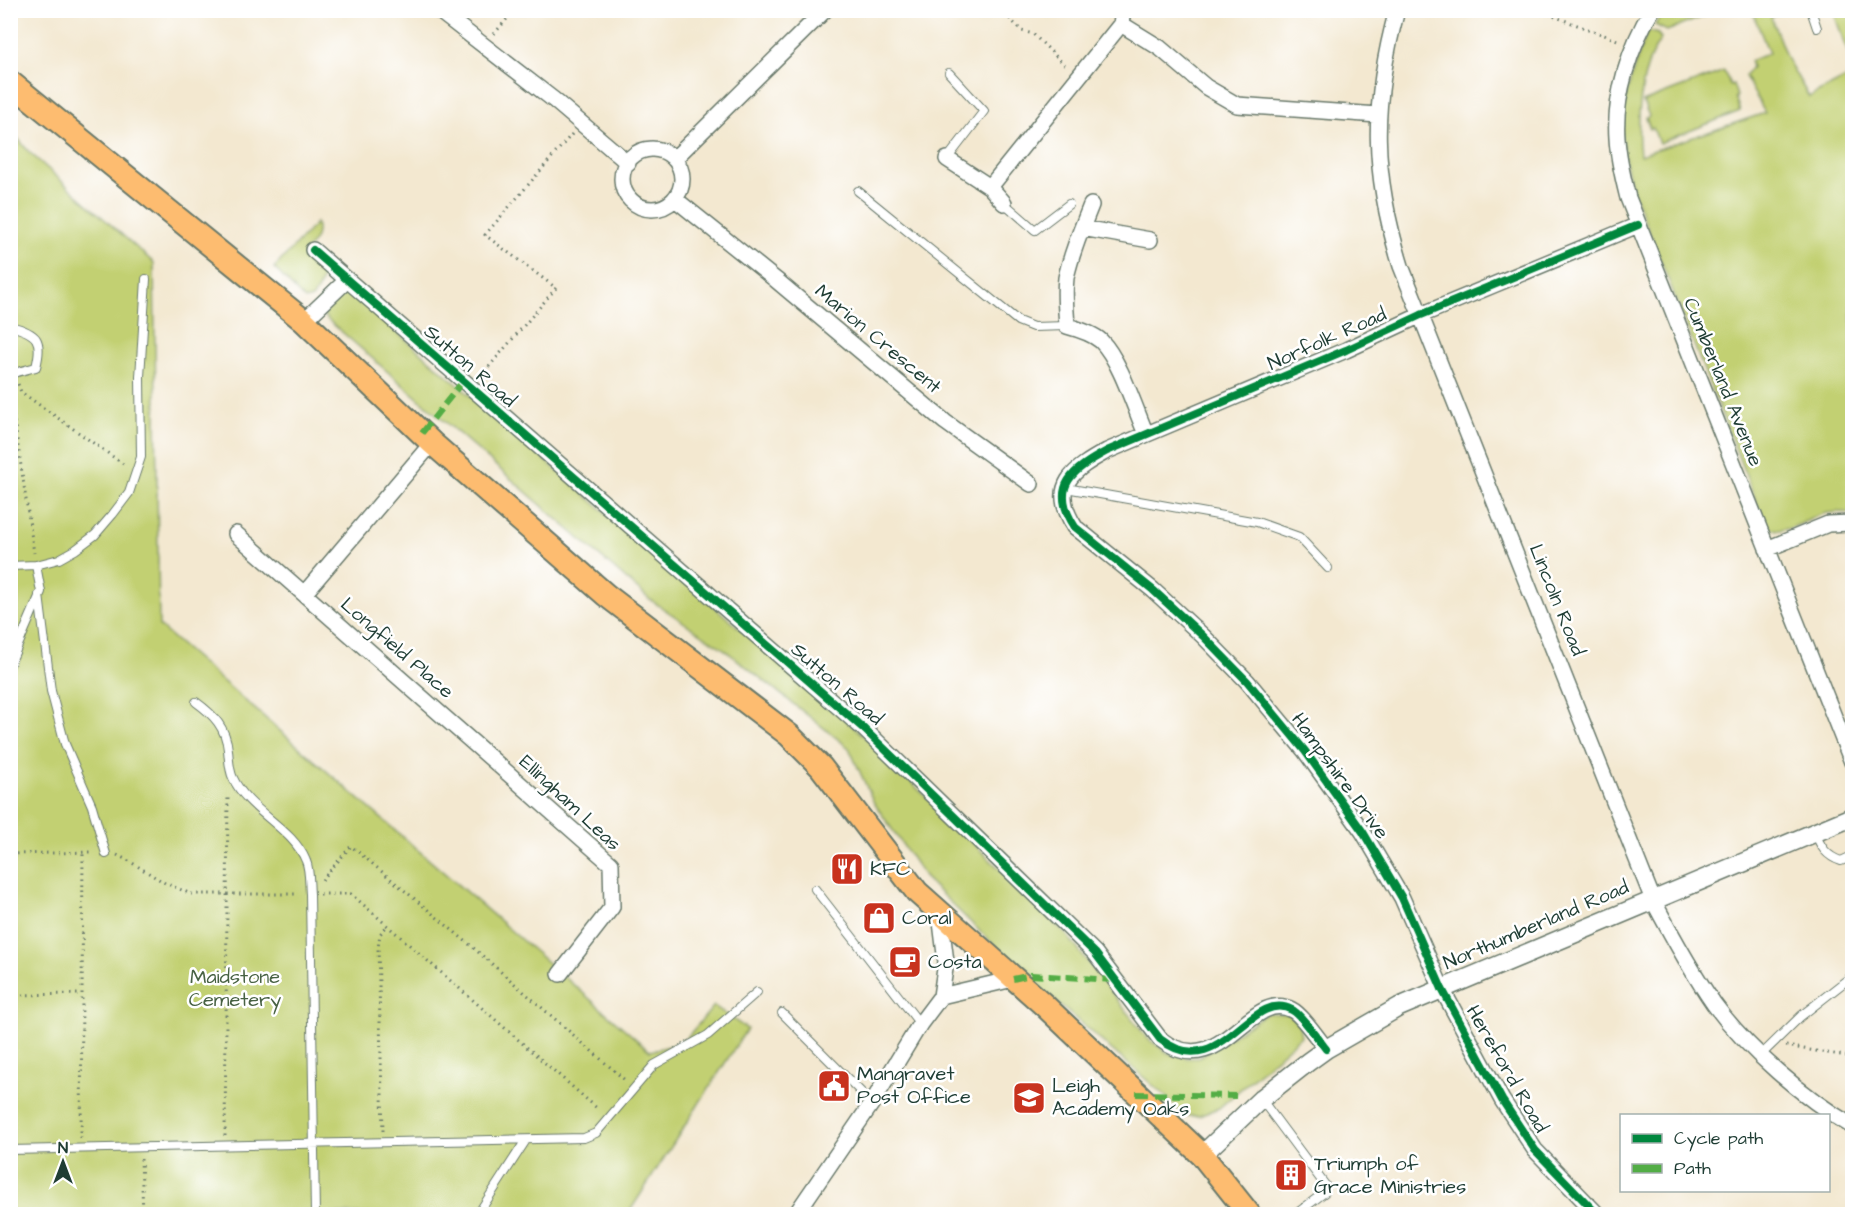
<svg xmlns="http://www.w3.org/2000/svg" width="1863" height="1225" font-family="'Architects Daughter',sans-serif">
	<rect width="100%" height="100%" fill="#fff"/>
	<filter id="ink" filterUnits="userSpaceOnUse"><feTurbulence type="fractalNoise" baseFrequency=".0167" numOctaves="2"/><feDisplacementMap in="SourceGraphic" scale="12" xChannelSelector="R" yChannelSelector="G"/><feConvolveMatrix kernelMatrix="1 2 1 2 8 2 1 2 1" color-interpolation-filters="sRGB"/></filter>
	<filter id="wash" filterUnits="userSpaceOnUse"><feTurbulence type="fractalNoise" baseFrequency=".008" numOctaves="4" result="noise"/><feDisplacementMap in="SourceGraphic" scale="24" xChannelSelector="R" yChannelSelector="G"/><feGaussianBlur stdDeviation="1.35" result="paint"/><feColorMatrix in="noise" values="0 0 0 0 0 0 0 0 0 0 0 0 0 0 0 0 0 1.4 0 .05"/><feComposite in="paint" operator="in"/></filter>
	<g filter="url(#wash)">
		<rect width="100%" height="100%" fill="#f3e8d0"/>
		<path fill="#c2d072" stroke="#708653" stroke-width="1.5" d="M1663,11V10L1718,11L1667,31L1655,25Z
			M1752,11H1780L1781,13L1771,17L1787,59L1809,97L1852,75V513C1843,512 1833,511 1823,514C1806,519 1781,540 1765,524L1633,191C1628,172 1622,151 1622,131C1623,96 1635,63 1648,31L1658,34L1661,39C1640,67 1636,121 1640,155L1765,113L1745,76L1752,67L1750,61L1769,53Z
			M1833,11H1852V63Z
			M1724,71L1730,85L1733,84L1737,96L1735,97L1740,111L1659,143L1653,128L1650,129L1646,118L1649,116L1643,102Z
			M10,129L29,152L154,263L159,626L650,1051L682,1043L714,1006L747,1029L628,1214H11Z
			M316,223C320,236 313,243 305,252C324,267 328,278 312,298L305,300L274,268Z
			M341,292L352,293L864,736L1066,934L1148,1039L1168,1053L1187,1058H1199L1267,1013L1289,1014L1299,1025L1301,1036L1219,1108L1199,1116H1188L1179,1110L1164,1095L1026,976L926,879L874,803L849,748L725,650L649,599L327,319L321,312Z"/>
	</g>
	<g filter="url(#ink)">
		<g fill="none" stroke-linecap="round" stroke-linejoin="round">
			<g stroke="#69796b" stroke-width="10">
				<path id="service" d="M1811,10L1817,28
					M947,159L984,111L949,73
					M858,191L1018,321L1033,327L1067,326
					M1004,203L1035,230L1069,204
					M10,326C38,333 43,340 36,367L10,374
					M1066,488L1257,522L1299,537L1328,568
					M10,566L36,565L59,559L75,550L95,535L113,514L129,493L141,457L140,377L146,279
					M39,595L51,691L65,744L92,806L106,854
					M10,664L41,592L36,565
					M196,702C214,715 226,728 228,750C229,759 229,770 233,778C248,811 293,828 306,861C310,870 309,884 310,894L315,1214
					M1815,833C1821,847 1826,856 1841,861L1852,856
					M815,889L920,1024
					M782,1013L872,1103
					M1761,1055L1801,1016L1852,976
					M1261,1099L1325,1185V1192L1296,1214
					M10,1150L584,1138L596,1133L654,1065L708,1035L757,992
					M478,1214L526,1140"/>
			</g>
			<g stroke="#69796b" stroke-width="18">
				<path id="minor" d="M438,10L554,100L628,163
					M1123,10L1121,24L1160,48L1206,87L1237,105L1378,115
					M1397,10C1371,106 1372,172 1401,266L1653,900C1672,936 1691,971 1714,1004C1747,1049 1804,1098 1852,1126
					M1652,10C1630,46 1614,96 1617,138C1618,159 1623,178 1628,198L1852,762
					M622 179a30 30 0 1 1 60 0a30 30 0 1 1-60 0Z
					M674,159L825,10
					M947,159L990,187L1121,24
					M990,187L1004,203
					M675,199L776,280L945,422L1031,484
					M1091,205C1082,228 1071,253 1066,278C1064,294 1066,310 1067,326C1078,329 1092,333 1101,341C1120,360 1135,409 1146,434
					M1082,228L1150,240
					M313,250L864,729L1095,953L1160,1039C1220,1086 1250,987 1292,1010C1301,1014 1319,1040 1326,1049
					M304,321L347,280
					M236,534L611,864L612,907L560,974
					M1767,549L1828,524L1852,523
					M304,594L432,443
					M940,914L946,962L941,996
					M796,1214L872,1103L920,1024L941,996L1013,979
					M1597,1214L1535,1150L1502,1100L1442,989L1402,898L1363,832L1305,751L1247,681L1203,636L1153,590L1075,527C1048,486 1074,469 1107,451L1346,350L1421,315L1638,225"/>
			</g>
			<g stroke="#69796b" stroke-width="21">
				<path id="tertiary" d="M1202,1155L1261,1099L1308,1062L1326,1049L1399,1007L1852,817"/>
			</g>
			<g stroke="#69796b" stroke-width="26">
				<path id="primary" d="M10,82L304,321L432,443L606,595L789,735L821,767L917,892L1044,1005L1202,1155L1249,1214"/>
			</g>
			<path stroke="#69796b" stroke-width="3" stroke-dasharray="1.5 4.5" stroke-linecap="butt" d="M1001,10L1022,31L1033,34L1068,68
				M1537,10L1620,41
				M494,34L513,12L511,10
				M481,376L556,288L485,235L572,134
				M18,384L21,392L126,466
				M10,392L34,553
				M10,854L93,852
				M117,855L129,861L165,883L191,894H299
				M322,880L351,846L469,944L626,1081
				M320,894H351L599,1110
				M10,995L82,994
				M1786,1046L1852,1057
				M383,1131L378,948L380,934L387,926
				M225,1136L228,794
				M81,1138L83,852
				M141,1159L143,1214"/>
			<use href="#service" stroke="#fff" stroke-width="8"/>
			<use href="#minor" stroke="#fff" stroke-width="15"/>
			<use href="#tertiary" stroke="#fff" stroke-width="18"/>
			<use href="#primary" stroke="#fdbc6f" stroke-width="22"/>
			<path stroke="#52ad45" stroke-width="6" stroke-dasharray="12 6" stroke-linecap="butt" d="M422,433L463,381
				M1013,979L1031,975L1115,980
				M1136,1094L1236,1096"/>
			<g stroke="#fff" stroke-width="11">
				<path id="cycleway" d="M313,250L864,729L1095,953L1160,1039C1220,1086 1250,987 1292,1010C1301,1014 1319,1040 1326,1049
					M1597,1214L1535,1150L1502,1100L1442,989L1402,898L1363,832L1305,751L1247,681L1203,636L1153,590L1075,527C1048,486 1074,469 1107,451L1346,350L1421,315L1638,225"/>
			</g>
			<use href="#cycleway" stroke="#00873e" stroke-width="8"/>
		</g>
	</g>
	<defs>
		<g id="restaurant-square" transform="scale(1.725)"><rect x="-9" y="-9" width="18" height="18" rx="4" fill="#c8321e" stroke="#fff"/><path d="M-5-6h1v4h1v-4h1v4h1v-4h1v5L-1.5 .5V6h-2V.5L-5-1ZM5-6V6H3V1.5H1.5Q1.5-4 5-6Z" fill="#fff"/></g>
		<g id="shop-square" transform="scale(1.725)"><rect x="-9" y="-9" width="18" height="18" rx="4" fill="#c8321e" stroke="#fff"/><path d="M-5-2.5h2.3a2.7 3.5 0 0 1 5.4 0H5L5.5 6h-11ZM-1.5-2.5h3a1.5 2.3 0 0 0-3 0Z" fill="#fff"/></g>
		<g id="cafe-square" transform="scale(1.725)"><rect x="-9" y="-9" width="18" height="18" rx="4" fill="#c8321e" stroke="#fff"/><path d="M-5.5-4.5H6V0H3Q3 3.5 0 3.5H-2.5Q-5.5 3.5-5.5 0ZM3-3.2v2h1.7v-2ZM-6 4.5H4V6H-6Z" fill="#fff"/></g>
		<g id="civic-square" transform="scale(1.725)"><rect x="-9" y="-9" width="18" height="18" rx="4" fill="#c8321e" stroke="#fff"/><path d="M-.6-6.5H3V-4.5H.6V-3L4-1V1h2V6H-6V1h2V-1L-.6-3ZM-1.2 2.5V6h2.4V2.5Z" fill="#fff"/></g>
		<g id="school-square" transform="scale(1.725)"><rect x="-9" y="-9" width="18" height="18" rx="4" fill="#c8321e" stroke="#fff"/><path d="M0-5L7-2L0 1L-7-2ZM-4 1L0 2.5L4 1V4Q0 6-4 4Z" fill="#fff"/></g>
		<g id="building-square" transform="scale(1.725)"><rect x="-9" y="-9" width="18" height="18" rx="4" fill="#c8321e" stroke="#fff"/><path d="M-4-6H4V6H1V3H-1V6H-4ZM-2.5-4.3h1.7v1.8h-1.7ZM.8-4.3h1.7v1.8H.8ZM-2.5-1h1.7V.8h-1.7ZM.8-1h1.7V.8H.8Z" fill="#fff"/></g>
	</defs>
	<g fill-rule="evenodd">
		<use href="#restaurant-square" x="847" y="869"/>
		<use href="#shop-square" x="879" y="918"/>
		<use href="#cafe-square" x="905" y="962"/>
		<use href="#civic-square" x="834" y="1086"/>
		<use href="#school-square" x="1029" y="1098"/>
		<use href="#building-square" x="1291" y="1175"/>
	</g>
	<g text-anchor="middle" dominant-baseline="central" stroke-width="5" stroke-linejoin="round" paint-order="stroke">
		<g font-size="20" fill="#1f3d34" stroke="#fff">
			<text transform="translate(878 339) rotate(40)">Marion Crescent</text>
			<text transform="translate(1327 339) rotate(-24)">Norfolk Road</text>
			<text transform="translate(470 366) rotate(41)">Sutton Road</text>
			<text transform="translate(1723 382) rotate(68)">Cumberland Avenue</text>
			<text transform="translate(1557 600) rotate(68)">Lincoln Road</text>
			<text transform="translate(397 648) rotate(41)">Longfield Place</text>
			<text transform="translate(837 684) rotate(41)">Sutton Road</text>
			<text transform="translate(1340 776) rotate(54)">Hampshire Drive</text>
			<text transform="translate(570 803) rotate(43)">Ellingham Leas</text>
			<text transform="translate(1536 925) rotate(-23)">Northumberland Road</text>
			<text transform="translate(1507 1069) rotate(60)">Hereford Road</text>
		</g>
		<g font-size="20" fill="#1f3d34" stroke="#fff" text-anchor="start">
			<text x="870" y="869">KFC</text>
			<text x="902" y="918">Coral</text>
			<text x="928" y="962">Costa</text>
			<text x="857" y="1074">Mangravet<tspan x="857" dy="23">Post Office</tspan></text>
			<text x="1052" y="1086">Leigh<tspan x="1052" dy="23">Academy Oaks</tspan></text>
			<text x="1314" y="1164">Triumph of<tspan x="1314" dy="23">Grace Ministries</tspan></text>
		</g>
		<g font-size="20" fill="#486244" stroke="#fff">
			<text x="235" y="977">Maidstone<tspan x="235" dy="23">Cemetery</tspan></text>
		</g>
	</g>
	<rect width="1863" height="1225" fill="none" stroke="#fff" stroke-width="36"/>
	<rect x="1620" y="1114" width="210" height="78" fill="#ffffff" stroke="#a5b1ae" stroke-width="1.5"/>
	<rect x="1632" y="1134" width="30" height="9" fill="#00873e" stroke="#a5b1ae" stroke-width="1.5"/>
	<text x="1674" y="1144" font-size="18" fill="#1f3d34">Cycle path</text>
	<rect x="1632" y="1164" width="30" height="9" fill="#52ad45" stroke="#a5b1ae" stroke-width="1.5"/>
	<text x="1674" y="1174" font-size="18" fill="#1f3d34">Path</text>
	<g transform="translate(63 1162)" stroke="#ffffff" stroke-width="4.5" paint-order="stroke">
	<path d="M0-4.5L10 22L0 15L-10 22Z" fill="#1f3d34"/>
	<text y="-9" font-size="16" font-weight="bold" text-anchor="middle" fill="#1f3d34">N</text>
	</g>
</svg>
